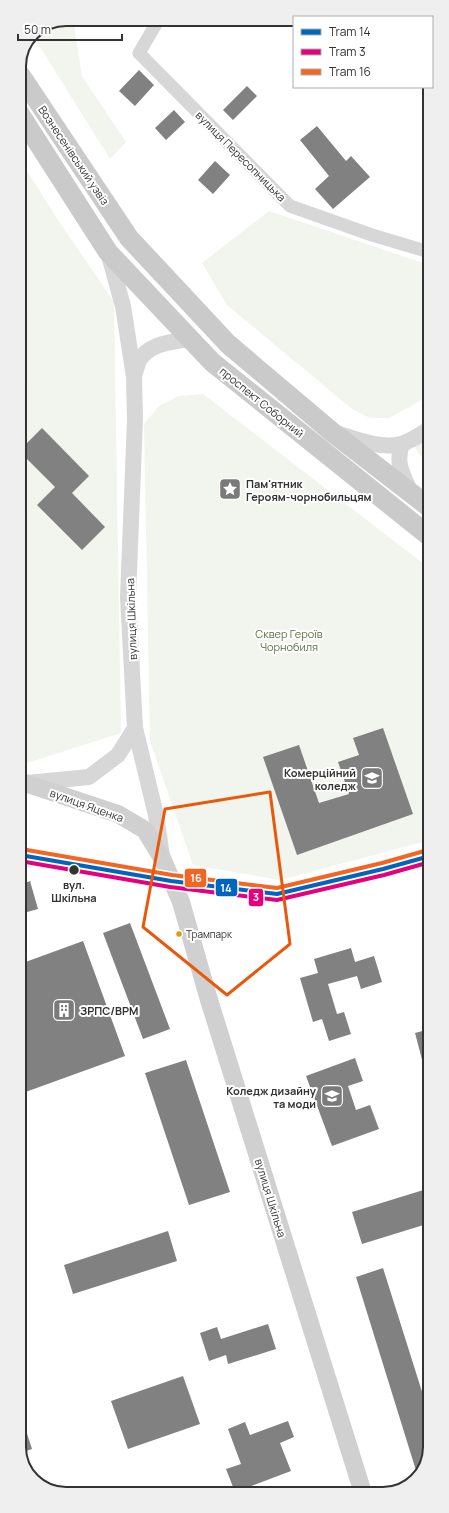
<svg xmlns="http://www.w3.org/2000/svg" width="449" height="1513" font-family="Manrope,sans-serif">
	<rect width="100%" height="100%" fill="#fff"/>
	<path fill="#f1f5ed" d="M66,19H73L82,76L126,142L110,159L32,34Z
		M19,158L56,217L114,302L121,733L21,765L19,764Z
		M269,211L429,265V396L389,418H370L352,409L227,305L202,263Z
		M203,394L429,568L430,840L280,880L193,865L150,741L144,424L159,406L179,396Z
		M429,432V462L419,454L414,445Z"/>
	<path fill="#818181" d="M139,70L154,85L135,106L119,91Z
		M247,86L257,96L233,120L223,110Z
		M174,110L185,122L166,140L155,128Z
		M317,126L346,161L351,156L370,177L333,209L315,189L329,176L300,140Z
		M215,161L230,175L213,194L198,180Z
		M42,428L89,476L72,493L105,527L82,550L37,505L55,487L19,451Z
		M383,728L413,814L297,855L263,757L299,745L319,803L349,794L338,762L359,755L353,738Z
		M30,881L38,909L20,914V885Z
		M130,923L170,1029L143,1039L103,933Z
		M83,941L125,1056L20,1094V964Z
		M351,948L355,962L374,956L382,982L361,989L357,976L328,984L337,1014L344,1012L351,1034L329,1041L322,1019L313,1022L300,978L318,973L314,959Z
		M430,1029V1074L426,1075L415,1033Z
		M355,1058L363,1081L348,1086L356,1110L370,1105L379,1129L332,1146L306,1076Z
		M186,1060L230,1192L189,1205L145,1073Z
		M430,1188V1223L362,1244L352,1212Z
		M168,1231L177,1261L73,1294L64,1265Z
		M383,1268L430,1417V1448L420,1476L418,1477L356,1277Z
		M268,1324L276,1349L228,1364L226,1355L209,1361L200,1333L217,1327L221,1339Z
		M183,1376L200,1424L128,1449L111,1401Z
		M22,1418L32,1449L20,1453V1419Z
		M288,1421L294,1437L280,1443L291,1471L235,1492L226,1469L241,1464L228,1429L245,1422L250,1435Z"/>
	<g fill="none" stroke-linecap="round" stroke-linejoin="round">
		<path stroke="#d7d7d7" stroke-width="13" d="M159,19L139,53L290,206L372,235L429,252"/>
		<path stroke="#d7d7d7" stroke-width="16" d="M108,252L123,306L134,377L135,419L128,597L135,728L156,815L162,856
			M134,376C136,371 137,365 139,361C148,343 173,342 190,339
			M339,434C358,440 381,449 401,444C411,441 421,434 429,429
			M402,444C395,464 403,475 411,493
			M27,783L89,777L118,755L135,728"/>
		<path stroke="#d0d0d0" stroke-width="18" d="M19,781L118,814L145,830L162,858L181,902L209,1000L363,1493"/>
		<path stroke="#cacaca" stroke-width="20" d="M19,73L129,238L228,344L332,432L429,507
			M19,113L108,252L212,362L429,536"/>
		<path stroke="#bebebe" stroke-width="1" d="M20,860H48
			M20,866H36"/>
		<g stroke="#fff" stroke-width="7">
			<path id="tram-1" d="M20,855L171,881L277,894L383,869L430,856"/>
		</g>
		<g stroke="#fff" stroke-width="7">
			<path id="tram-2" d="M20,861L170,887L277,900L384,875L430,862"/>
		</g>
		<g stroke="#fff" stroke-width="7">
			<path id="tram-3" d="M21,849L172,875L277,888L382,863L428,850"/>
		</g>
		<use href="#tram-1" stroke="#0065bd" stroke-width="4"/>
		<use href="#tram-2" stroke="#e5007d" stroke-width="4"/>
		<use href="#tram-3" stroke="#f26522" stroke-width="4"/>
	</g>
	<path fill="none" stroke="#e8590c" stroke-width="3" stroke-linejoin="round" d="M270,792L290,944L227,995L143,927L165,809Z"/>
	<defs>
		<g id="sight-square" transform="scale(1.15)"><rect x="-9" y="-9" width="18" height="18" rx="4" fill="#7a7a7a" stroke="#fff"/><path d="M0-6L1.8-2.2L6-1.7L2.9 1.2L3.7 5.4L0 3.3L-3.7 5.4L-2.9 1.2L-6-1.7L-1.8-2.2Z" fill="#fff"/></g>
		<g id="university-square" transform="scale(1.15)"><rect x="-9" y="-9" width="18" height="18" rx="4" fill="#7a7a7a" stroke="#fff"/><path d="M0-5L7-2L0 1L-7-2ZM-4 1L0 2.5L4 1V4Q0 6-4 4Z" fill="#fff"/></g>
		<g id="building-square" transform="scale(1.15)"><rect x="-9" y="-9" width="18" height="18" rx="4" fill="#7a7a7a" stroke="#fff"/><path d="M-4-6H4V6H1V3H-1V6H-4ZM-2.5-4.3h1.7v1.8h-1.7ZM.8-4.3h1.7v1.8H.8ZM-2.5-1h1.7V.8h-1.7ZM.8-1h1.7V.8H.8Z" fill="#fff"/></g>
	</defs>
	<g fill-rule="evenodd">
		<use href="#sight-square" x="230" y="489"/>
		<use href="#university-square" x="372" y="778"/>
		<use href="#building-square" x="64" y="1010"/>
		<use href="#university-square" x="332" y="1096"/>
	</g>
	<circle fill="#333" stroke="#fff" stroke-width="1.5" cx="74" cy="870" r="5.5"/>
	<circle fill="#e39a05" stroke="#fff" stroke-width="1.5" cx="179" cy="934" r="3.5"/>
	<g text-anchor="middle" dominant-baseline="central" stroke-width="4" stroke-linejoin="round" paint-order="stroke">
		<g font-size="10" fill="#333" stroke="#fff" text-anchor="start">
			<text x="186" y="934">Трампарк</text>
		</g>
		<g font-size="11" fill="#333" stroke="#fff">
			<text transform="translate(74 155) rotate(56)">Вознесенівський узвіз</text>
			<text transform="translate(241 156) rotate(45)">вулиця Пересопницька</text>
			<text transform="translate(262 402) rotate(39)">проспект Соборний</text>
			<text transform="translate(131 619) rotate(-92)">вулиця Шкільна</text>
			<text transform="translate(87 805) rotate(20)">вулиця Яценка</text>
			<text transform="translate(271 1198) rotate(73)">вулиця Шкільна</text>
		</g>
		<g font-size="11" font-weight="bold" fill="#333" stroke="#fff" text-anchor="start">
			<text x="246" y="483">Пам'ятник<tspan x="246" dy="13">Героям-чорнобильцям</tspan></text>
			<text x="356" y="772" text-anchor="end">Комерційний<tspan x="356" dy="13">коледж</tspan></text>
			<text x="80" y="1010">ЗРПС/ВРМ</text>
			<text x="316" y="1090" text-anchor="end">Коледж дизайну<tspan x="316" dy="13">та моди</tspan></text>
		</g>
		<g font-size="11" fill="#56703f" stroke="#fff">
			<text x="289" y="633">Сквер Героїв<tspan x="289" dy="13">Чорнобиля</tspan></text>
		</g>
		<g font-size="11" font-weight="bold" fill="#333" stroke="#fff">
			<text x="74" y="884">вул.<tspan x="74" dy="13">Шкільна</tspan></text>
		</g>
	</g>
	<path d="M0 0H449V1513H0ZM66 26H383A40 40 0 0 1 423 66V1447A40 40 0 0 1 383 1487H66A40 40 0 0 1 26 1447V66A40 40 0 0 1 66 26Z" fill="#efefef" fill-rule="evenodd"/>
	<path fill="none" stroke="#333" stroke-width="2" d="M66 26H383A40 40 0 0 1 423 66V1447A40 40 0 0 1 383 1487H66A40 40 0 0 1 26 1447V66A40 40 0 0 1 66 26Z"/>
	<g stroke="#fff" stroke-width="1.5">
		<rect x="184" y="868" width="23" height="20" rx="4" fill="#f26522"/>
		<rect x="215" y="878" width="23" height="19" rx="4" fill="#0065bd"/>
		<rect x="248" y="888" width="16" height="19" rx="4" fill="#e5007d"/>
	</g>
	<g font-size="11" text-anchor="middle" font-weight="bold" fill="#fff">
		<text x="196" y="882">16</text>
		<text x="226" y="892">14</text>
		<text x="256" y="901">3</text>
	</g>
	<rect x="293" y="16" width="140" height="72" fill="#ffffff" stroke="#adadad"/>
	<rect x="301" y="29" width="20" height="6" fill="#0065bd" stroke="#adadad"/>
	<text x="329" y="36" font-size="12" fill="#333333">Tram 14</text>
	<rect x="301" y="49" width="20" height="6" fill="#e5007d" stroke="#adadad"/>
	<text x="329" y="56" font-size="12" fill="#333333">Tram 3</text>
	<rect x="301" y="69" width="20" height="6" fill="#f26522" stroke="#adadad"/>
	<text x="329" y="76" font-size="12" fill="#333333">Tram 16</text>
	<path d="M18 34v6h104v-6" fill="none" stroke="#333333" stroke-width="2"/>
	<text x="24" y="34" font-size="12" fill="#333333" stroke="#ffffff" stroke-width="3" paint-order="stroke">50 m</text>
</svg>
